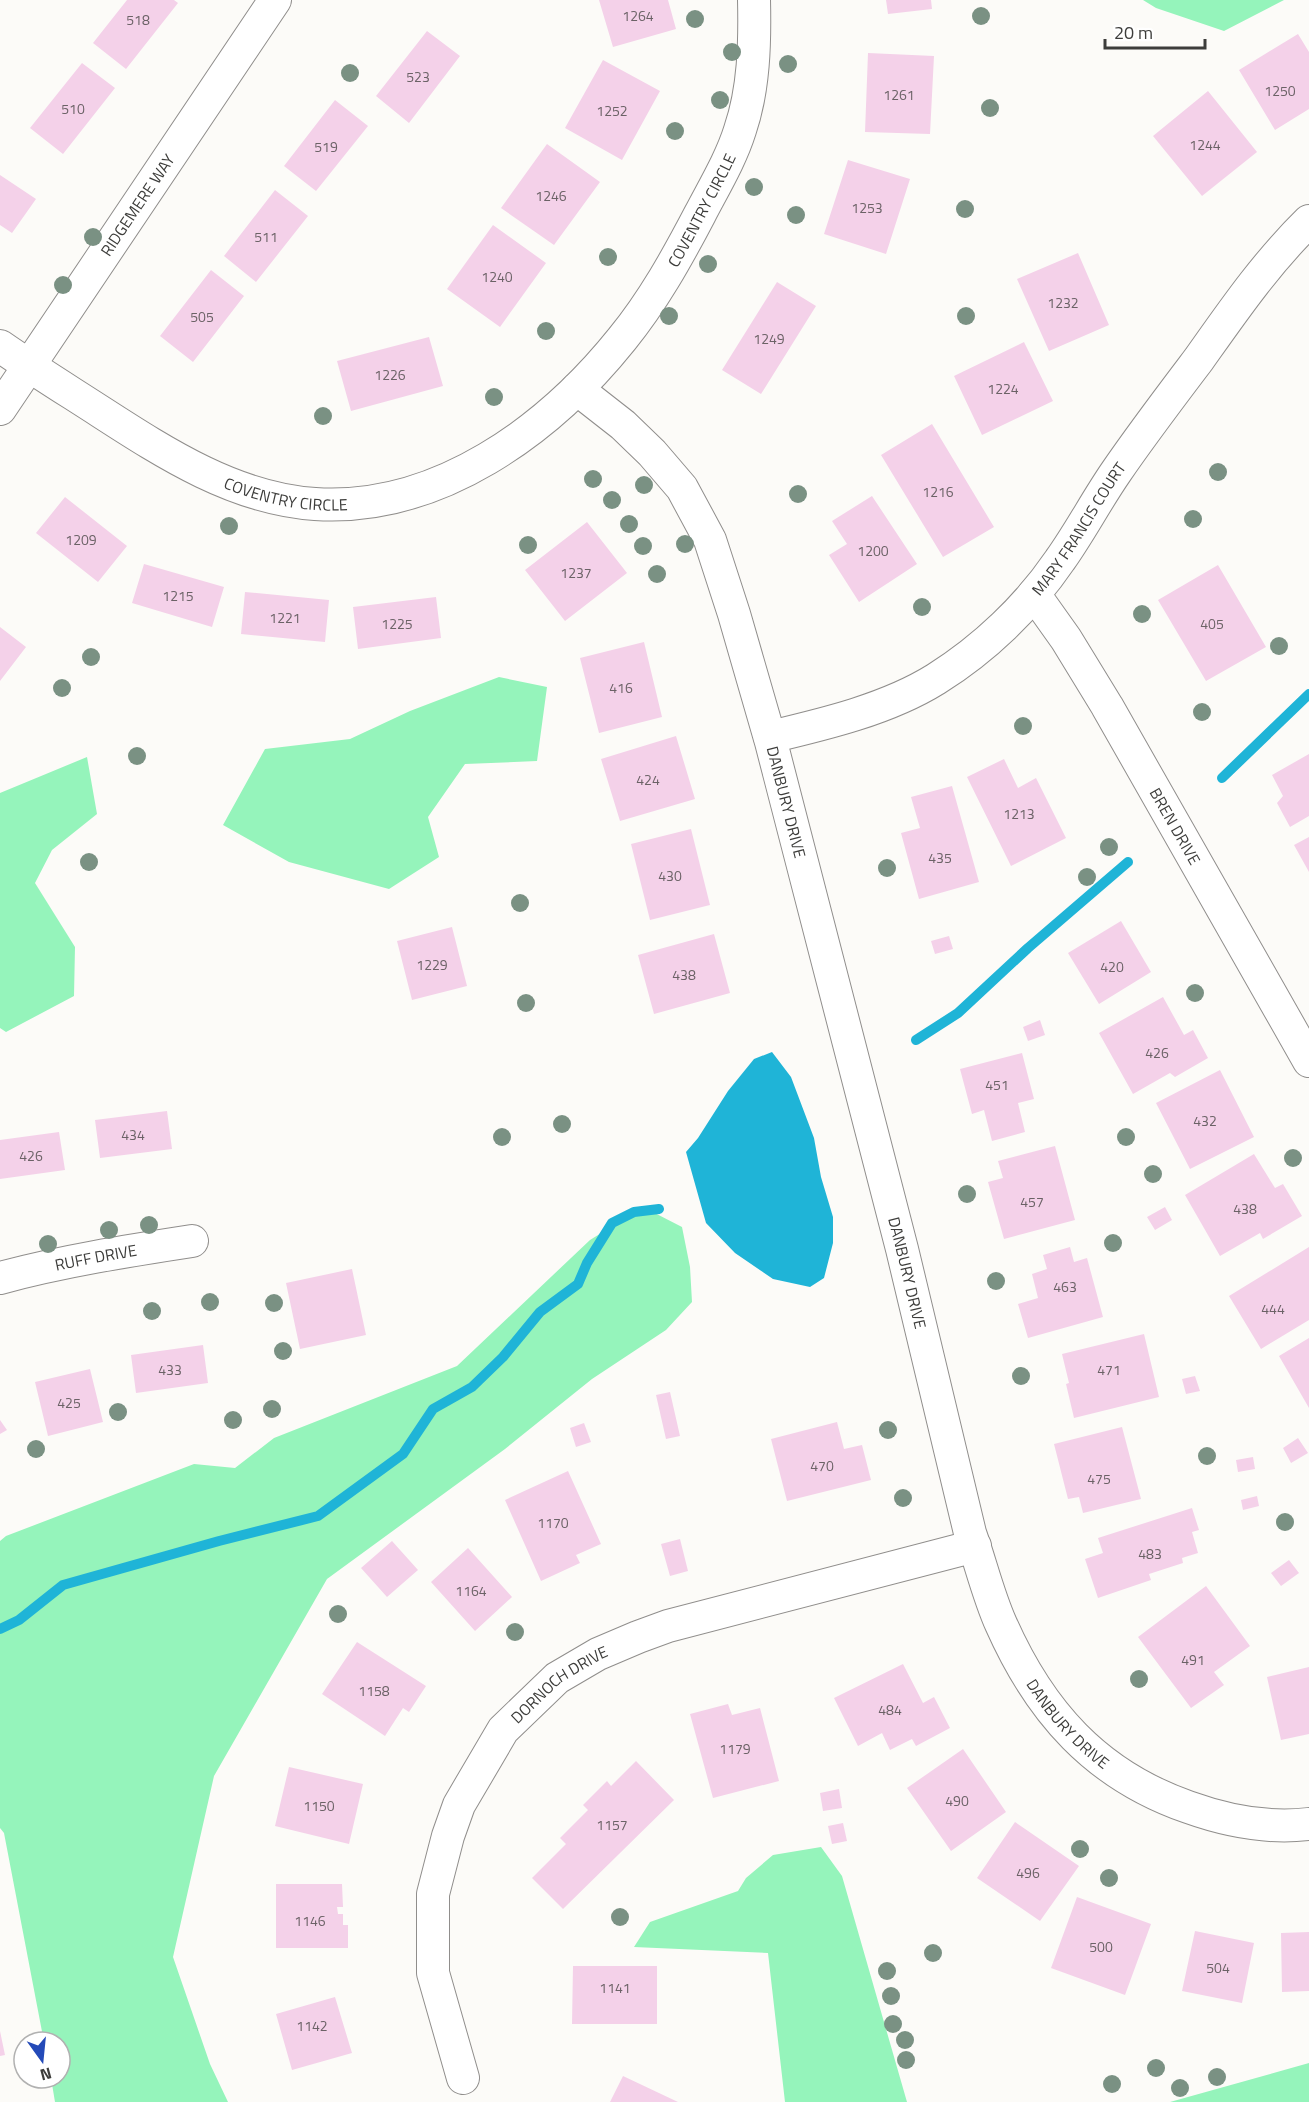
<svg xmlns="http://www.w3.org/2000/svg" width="1309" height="2102" font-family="'Titillium Web',sans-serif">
	<rect width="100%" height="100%" fill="#fcfbf8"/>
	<path fill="#95f4bb" d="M1143,0H1284L1224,31L1156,8Z
		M499,677L547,687L537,761L465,764L428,817L439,857L389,889L289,862L223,825L265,749L350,739L410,711Z
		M87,757L97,814L52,850L35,883L75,947L74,996L6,1032L0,1028V793Z
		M643,1207L682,1227L690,1267L692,1302L666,1330L592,1379L505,1449L327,1579L214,1776L173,1957L210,2064L228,2102H55L51,2078H60V2042H44L4,1833L0,1828V1541L6,1536L194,1464L235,1468L274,1438L457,1366L590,1240Z
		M821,1847L842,1876L907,2102H785L768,1953L634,1947L650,1922L738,1891L746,1878L773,1855Z
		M1309,2063V2102H1170Z"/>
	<path fill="#1fb4d7" d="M772,1052L791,1077L814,1138L821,1177L833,1217V1243L824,1278L810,1287L773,1279L735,1253L706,1223L686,1152L698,1138L728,1091L754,1059Z"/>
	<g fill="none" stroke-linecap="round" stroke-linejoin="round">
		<path stroke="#1fb4d7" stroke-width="10" d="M1222,778L1309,694
			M916,1040L958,1013L1028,948L1128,862
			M0,1629L19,1620L63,1585L219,1541L318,1516L403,1454L433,1409L472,1387L503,1357L540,1312L578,1284L587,1263L612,1223L634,1212L659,1209"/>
	</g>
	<path fill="#f4d1e9" d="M127,0H174L178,3L126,69L93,43Z
		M599,0H668L676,29L613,47Z
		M886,0H931L932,9L888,14Z
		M427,31L460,56L409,123L376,96Z
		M1298,34L1309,52V109L1275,130L1239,70Z
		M868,53L934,56L930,134L865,132Z
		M603,60L660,91L622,160L565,128Z
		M82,63L115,88L63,154L30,128Z
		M1208,91L1257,152L1202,196L1153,136Z
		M335,100L368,126L316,191L284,166Z
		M547,144L600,182L554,245L501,208Z
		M848,160L910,179L886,254L824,234Z
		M0,175L36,199L12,233L0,225Z
		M275,190L308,216L256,282L224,256Z
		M493,225L546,263L500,327L447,289Z
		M1078,253L1109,325L1049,351L1017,279Z
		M211,270L244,296L193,362L160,336Z
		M777,282L816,306L761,394L722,370Z
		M429,337L443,386L351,411L337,361Z
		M1024,342L1053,401L982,435L954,376Z
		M932,424L994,527L943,557L881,455Z
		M872,496L917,564L859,602L829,555L847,544L832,521Z
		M65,497L127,546L98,582L36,533Z
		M587,522L627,573L565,621L525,570Z
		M144,564L224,587L212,627L132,603Z
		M1218,565L1266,647L1206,681L1158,600Z
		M245,592L329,600L325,642L241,634Z
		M436,597L441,638L358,649L353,607Z
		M0,627L26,647L0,681Z
		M644,642L662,717L599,733L580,658Z
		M676,736L695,799L620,821L601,759Z
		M1309,754V816L1290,827L1277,803L1283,796L1272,775Z
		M1004,759L1018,788L1036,778L1066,838L1011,866L967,777Z
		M952,786L979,882L919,899L901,833L920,828L911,797Z
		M691,829L710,905L650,920L631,844Z
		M1309,837V872L1294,845Z
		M1121,921L1151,972L1099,1004L1068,953Z
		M452,927L467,986L412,1000L397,941Z
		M714,934L730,993L654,1014L638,955Z
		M949,936L953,949L935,954L931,941Z
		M1163,997L1184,1035L1193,1030L1208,1058L1175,1077L1170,1073L1133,1094L1099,1033Z
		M1040,1020L1045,1035L1028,1041L1023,1027Z
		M1022,1053L1034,1099L1018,1103L1025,1132L992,1141L984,1110L972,1114L960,1069Z
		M1220,1070L1254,1137L1190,1169L1156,1103Z
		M167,1111L172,1149L100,1158L95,1120Z
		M59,1132L65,1170L0,1179V1140Z
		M1055,1146L1075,1220L1004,1239L988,1182L1003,1178L998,1161Z
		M1254,1154L1275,1188L1283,1184L1302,1216L1263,1239L1260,1233L1220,1256L1185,1195Z
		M1165,1207L1172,1220L1155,1230L1147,1217Z
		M1070,1247L1074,1262L1087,1258L1103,1317L1028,1338L1018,1304L1038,1298L1032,1274L1047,1269L1043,1255Z
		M1309,1247V1320L1261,1349L1229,1296Z
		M352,1269L366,1335L300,1349L286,1283Z
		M1144,1334L1159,1397L1074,1418L1066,1384L1069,1383L1062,1354Z
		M1309,1338V1408L1279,1356Z
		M203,1345L208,1383L136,1393L131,1355Z
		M90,1369L103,1422L48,1436L35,1382Z
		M1195,1376L1200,1391L1186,1394L1182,1379Z
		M670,1392L680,1436L666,1439L656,1395Z
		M0,1420L7,1430L0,1434Z
		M837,1422L844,1449L862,1445L871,1480L787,1501L771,1439Z
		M584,1423L591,1442L576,1447L570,1428Z
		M1122,1427L1141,1499L1083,1513L1079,1497L1068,1499L1054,1444Z
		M1298,1438L1308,1453L1291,1463L1283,1448Z
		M1253,1457L1255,1469L1238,1472L1236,1460Z
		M568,1471L601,1544L576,1555L580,1563L541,1581L505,1500Z
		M1257,1496L1259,1506L1243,1510L1241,1500Z
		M1192,1508L1199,1530L1192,1532L1198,1553L1182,1558L1183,1563L1149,1574L1151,1580L1098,1598L1085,1559L1103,1553L1098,1538Z
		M680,1539L688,1571L670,1576L661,1544Z
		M392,1541L418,1570L387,1597L361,1568Z
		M468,1548L512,1597L475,1631L431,1582Z
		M1289,1560L1299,1573L1281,1586L1271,1573Z
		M1206,1586L1250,1646L1214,1672L1224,1685L1191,1708L1138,1637Z
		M357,1642L426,1686L409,1712L403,1708L385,1736L322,1694Z
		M903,1664L923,1703L934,1697L950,1728L916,1746L912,1739L890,1750L882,1733L858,1746L834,1698Z
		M1309,1667V1734L1281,1740L1267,1677Z
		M728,1704L732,1715L760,1708L779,1781L713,1798L690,1714Z
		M963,1749L1006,1812L951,1851L907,1788Z
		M636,1761L674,1800L563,1909L532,1878L566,1844L560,1838L588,1810L583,1805L607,1781L611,1786Z
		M289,1767L363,1784L349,1844L275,1826Z
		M839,1789L842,1808L823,1811L820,1793Z
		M1015,1822L1079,1866L1040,1921L977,1878Z
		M843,1823L847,1841L832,1844L828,1826Z
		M276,1884H342L343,1907H337L338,1914H343V1925H348V1948H276Z
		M1077,1897L1151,1924L1125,1995L1051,1968Z
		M1195,1931L1254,1943L1242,2003L1182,1991Z
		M1309,1932V1991L1282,1992L1281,1933Z
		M573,1966H657V2024H572Z
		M335,1997L352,2053L292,2070L276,2014Z
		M0,2031L5,2055L0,2056Z
		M623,2076L678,2102H610Z"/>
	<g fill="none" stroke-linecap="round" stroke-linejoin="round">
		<g stroke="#908e8c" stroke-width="34">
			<g id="minor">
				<path id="s1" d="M0,346C33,369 67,390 101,412C166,454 236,499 315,504C438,512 549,430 622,339C653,301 677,258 700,214C714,187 731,159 740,130C754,89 755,43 754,0"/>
				<path id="s2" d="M577,389L623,425L652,453L682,488L710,540L734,614L771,742L902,1249L970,1533C981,1564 988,1595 1001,1624C1040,1712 1096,1775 1188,1807C1227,1821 1268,1829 1309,1824"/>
				<path id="s3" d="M0,409L275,0"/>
				<path id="s4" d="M1034,594L1066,639L1107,706L1309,1061"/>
				<path id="s5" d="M770,737C825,724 888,709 936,679C984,649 1028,607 1060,560C1080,532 1096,501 1116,472C1142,434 1171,396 1199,359C1233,311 1266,263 1309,221"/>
				<path id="s6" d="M0,1278C63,1261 127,1251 192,1241"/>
				<path id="s7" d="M463,2078L433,1973V1894L448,1836L459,1805L503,1730L557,1678L598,1654L638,1637L668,1626L975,1546"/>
			</g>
		</g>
		<use href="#minor" stroke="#fff" stroke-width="32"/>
	</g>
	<g fill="#7a9183">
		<circle cx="981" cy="16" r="9"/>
		<circle cx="695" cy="19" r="9"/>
		<circle cx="732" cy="52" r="9"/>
		<circle cx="788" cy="64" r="9"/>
		<circle cx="350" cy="73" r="9"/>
		<circle cx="720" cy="100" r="9"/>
		<circle cx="990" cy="108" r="9"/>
		<circle cx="675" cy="131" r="9"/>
		<circle cx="754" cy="187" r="9"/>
		<circle cx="965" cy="209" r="9"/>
		<circle cx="796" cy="215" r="9"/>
		<circle cx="93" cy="237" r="9"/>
		<circle cx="608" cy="257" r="9"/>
		<circle cx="708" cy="264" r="9"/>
		<circle cx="63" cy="285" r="9"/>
		<circle cx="669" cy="316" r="9"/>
		<circle cx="966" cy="316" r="9"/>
		<circle cx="546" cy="331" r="9"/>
		<circle cx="494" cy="397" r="9"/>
		<circle cx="323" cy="416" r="9"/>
		<circle cx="1218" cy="472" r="9"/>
		<circle cx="593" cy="479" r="9"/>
		<circle cx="644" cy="485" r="9"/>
		<circle cx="798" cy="494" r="9"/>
		<circle cx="612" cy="500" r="9"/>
		<circle cx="1193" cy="519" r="9"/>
		<circle cx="629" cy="524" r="9"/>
		<circle cx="229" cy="526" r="9"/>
		<circle cx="685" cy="544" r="9"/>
		<circle cx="528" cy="545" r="9"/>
		<circle cx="643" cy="546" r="9"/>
		<circle cx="657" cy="574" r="9"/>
		<circle cx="922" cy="607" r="9"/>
		<circle cx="1142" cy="614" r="9"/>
		<circle cx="1279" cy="646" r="9"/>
		<circle cx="91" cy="657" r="9"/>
		<circle cx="62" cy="688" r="9"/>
		<circle cx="1202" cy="712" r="9"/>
		<circle cx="1023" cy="726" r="9"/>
		<circle cx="137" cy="756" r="9"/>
		<circle cx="1109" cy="847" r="9"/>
		<circle cx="89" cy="862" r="9"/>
		<circle cx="887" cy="868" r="9"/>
		<circle cx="1087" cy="877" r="9"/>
		<circle cx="520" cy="903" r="9"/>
		<circle cx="1195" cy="993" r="9"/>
		<circle cx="526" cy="1003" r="9"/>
		<circle cx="562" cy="1124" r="9"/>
		<circle cx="502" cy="1137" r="9"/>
		<circle cx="1126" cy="1137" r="9"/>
		<circle cx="1293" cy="1158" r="9"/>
		<circle cx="1153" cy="1174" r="9"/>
		<circle cx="967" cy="1194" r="9"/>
		<circle cx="149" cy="1225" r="9"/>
		<circle cx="109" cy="1230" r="9"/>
		<circle cx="1113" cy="1243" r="9"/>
		<circle cx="48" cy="1244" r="9"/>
		<circle cx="996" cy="1281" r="9"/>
		<circle cx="210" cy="1302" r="9"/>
		<circle cx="274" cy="1303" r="9"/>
		<circle cx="152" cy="1311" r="9"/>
		<circle cx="283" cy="1351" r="9"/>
		<circle cx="1021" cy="1376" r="9"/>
		<circle cx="272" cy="1409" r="9"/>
		<circle cx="118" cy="1412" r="9"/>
		<circle cx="233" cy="1420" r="9"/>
		<circle cx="888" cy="1430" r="9"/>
		<circle cx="36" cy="1449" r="9"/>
		<circle cx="1207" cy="1456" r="9"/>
		<circle cx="903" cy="1498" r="9"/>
		<circle cx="1285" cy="1522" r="9"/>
		<circle cx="338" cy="1614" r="9"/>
		<circle cx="515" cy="1632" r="9"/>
		<circle cx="1139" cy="1679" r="9"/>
		<circle cx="1080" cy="1849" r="9"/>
		<circle cx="1109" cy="1878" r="9"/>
		<circle cx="620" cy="1917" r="9"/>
		<circle cx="933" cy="1953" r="9"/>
		<circle cx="887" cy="1971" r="9"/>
		<circle cx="891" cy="1996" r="9"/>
		<circle cx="893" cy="2024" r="9"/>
		<circle cx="905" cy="2040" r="9"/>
		<circle cx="906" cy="2060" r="9"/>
		<circle cx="1156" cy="2068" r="9"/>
		<circle cx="1217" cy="2077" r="9"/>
		<circle cx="1112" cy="2084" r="9"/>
		<circle cx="1180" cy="2088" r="9"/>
	</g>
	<g text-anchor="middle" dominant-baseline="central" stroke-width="4.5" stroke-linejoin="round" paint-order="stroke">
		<g font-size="14" fill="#6b6266">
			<text x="638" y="15">1264</text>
			<text x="138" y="19">518</text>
			<text x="418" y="76">523</text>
			<text x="1280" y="90">1250</text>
			<text x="899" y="94">1261</text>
			<text x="73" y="108">510</text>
			<text x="612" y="110">1252</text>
			<text x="1205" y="144">1244</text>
			<text x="326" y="146">519</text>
			<text x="551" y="195">1246</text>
			<text x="867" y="207">1253</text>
			<text x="266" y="236">511</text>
			<text x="497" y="276">1240</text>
			<text x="1063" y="302">1232</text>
			<text x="202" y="316">505</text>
			<text x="769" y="338">1249</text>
			<text x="390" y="374">1226</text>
			<text x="1003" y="388">1224</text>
			<text x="938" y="491">1216</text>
			<text x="81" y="539">1209</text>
			<text x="873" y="550">1200</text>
			<text x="576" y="572">1237</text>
			<text x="178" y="595">1215</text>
			<text x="285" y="617">1221</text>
			<text x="397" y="623">1225</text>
			<text x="1212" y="623">405</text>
			<text x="621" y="687">416</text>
			<text x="648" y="779">424</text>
			<text x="1019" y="813">1213</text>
			<text x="940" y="857">435</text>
			<text x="670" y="875">430</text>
			<text x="432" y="964">1229</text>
			<text x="1112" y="966">420</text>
			<text x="684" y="974">438</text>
			<text x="1157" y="1052">426</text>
			<text x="997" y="1084">451</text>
			<text x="1205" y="1120">432</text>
			<text x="133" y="1134">434</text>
			<text x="31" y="1155">426</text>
			<text x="1032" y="1201">457</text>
			<text x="1245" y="1208">438</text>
			<text x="1065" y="1286">463</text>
			<text x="1273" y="1308">444</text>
			<text x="170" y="1369">433</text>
			<text x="1109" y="1369">471</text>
			<text x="69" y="1402">425</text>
			<text x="822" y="1465">470</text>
			<text x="1099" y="1478">475</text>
			<text x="553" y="1522">1170</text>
			<text x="1150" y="1553">483</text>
			<text x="471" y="1590">1164</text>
			<text x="1193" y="1659">491</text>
			<text x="374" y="1690">1158</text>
			<text x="890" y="1709">484</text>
			<text x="735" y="1748">1179</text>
			<text x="957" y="1800">490</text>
			<text x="319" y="1805">1150</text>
			<text x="612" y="1824">1157</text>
			<text x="1028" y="1872">496</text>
			<text x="310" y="1920">1146</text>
			<text x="1101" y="1946">500</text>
			<text x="1218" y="1967">504</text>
			<text x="615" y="1987">1141</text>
			<text x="312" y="2025">1142</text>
		</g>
		<g font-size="16" fill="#3d3d3b" stroke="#fff">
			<text stroke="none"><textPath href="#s3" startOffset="246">RIDGEMERE WAY</textPath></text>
			<text stroke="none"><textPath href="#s1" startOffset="870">COVENTRY CIRCLE</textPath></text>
			<text stroke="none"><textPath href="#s1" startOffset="326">COVENTRY CIRCLE</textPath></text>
			<text stroke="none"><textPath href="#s5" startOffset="386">MARY FRANCIS COURT</textPath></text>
			<text stroke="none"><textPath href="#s2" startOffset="477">DANBURY DRIVE</textPath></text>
			<text stroke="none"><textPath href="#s4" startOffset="272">BREN DRIVE</textPath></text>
			<text stroke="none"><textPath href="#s6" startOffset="98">RUFF DRIVE</textPath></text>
			<text stroke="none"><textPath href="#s2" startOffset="963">DANBURY DRIVE</textPath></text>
			<text stroke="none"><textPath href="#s7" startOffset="441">DORNOCH DRIVE</textPath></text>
			<text stroke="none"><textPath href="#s2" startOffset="1448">DANBURY DRIVE</textPath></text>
		</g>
	</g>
	<g transform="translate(42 2060) rotate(165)"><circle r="28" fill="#ffffff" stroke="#b1b1b1" stroke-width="1.5"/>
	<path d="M0-4.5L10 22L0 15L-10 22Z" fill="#244ab8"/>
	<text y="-9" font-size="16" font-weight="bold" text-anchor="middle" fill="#3d3d3b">N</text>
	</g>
	<path d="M1105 39v9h100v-9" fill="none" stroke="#3d3d3b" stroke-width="3"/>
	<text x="1114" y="39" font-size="18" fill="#3d3d3b" stroke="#ffffff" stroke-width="4.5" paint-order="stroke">20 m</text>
</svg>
